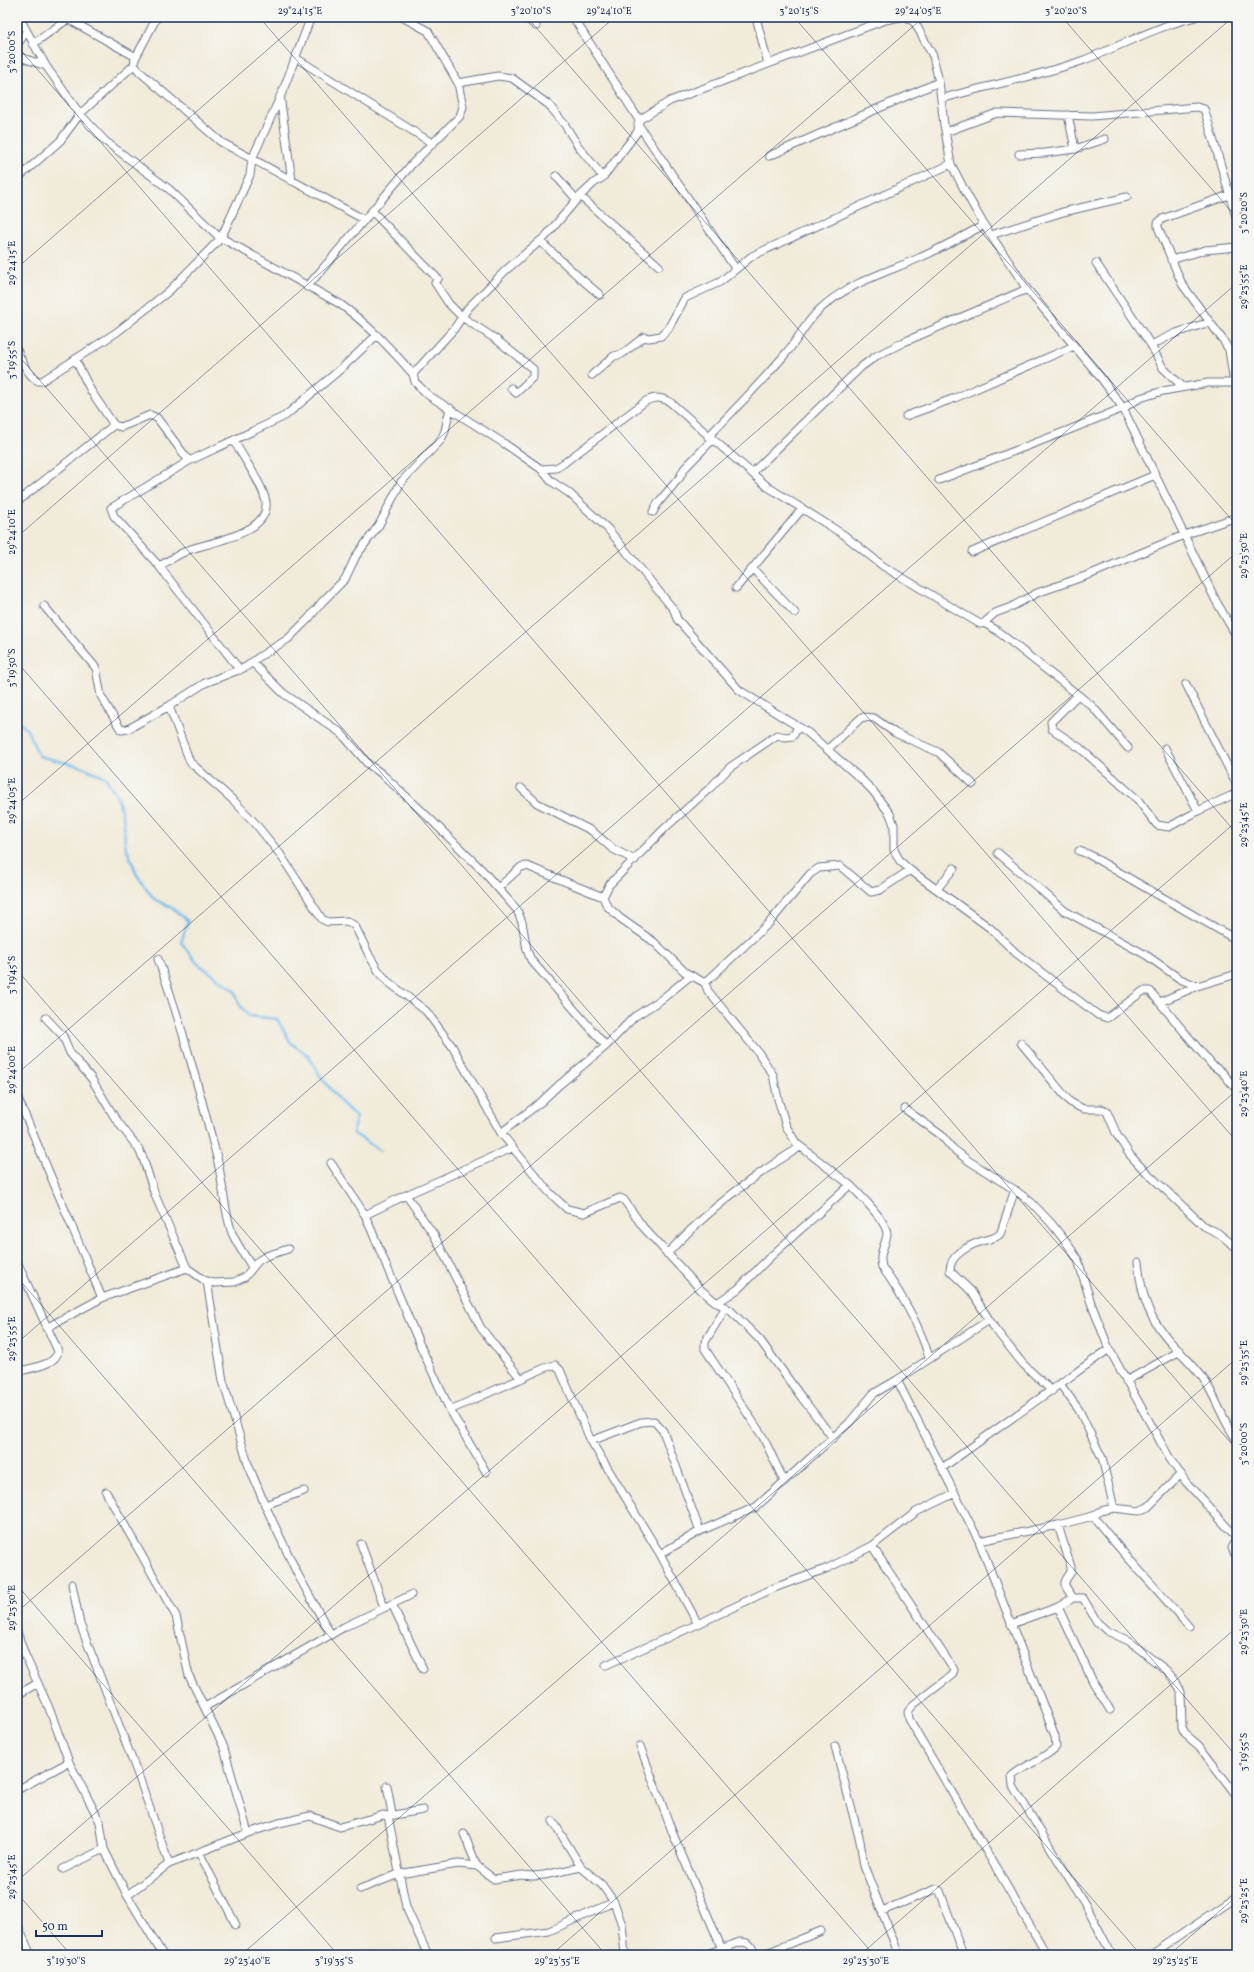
<svg xmlns="http://www.w3.org/2000/svg" width="1254" height="1972" font-family="Vollkorn,serif">
	<rect width="100%" height="100%" fill="#f6f6f2"/>
	<filter id="ink" filterUnits="userSpaceOnUse"><feTurbulence type="fractalNoise" baseFrequency=".025" numOctaves="2"/><feDisplacementMap in="SourceGraphic" scale="8" xChannelSelector="R" yChannelSelector="G"/><feConvolveMatrix kernelMatrix="1 2 1 2 8 2 1 2 1" color-interpolation-filters="sRGB"/></filter>
	<filter id="wash" filterUnits="userSpaceOnUse"><feTurbulence type="fractalNoise" baseFrequency=".012" numOctaves="4" result="noise"/><feDisplacementMap in="SourceGraphic" scale="16" xChannelSelector="R" yChannelSelector="G"/><feGaussianBlur stdDeviation="0.9" result="paint"/><feColorMatrix in="noise" values="0 0 0 0 0 0 0 0 0 0 0 0 0 0 0 0 0 1.4 0 .05"/><feComposite in="paint" operator="in"/></filter>
	<g filter="url(#wash)">
		<rect width="100%" height="100%" fill="#f1ebd9"/>
		<g fill="none" stroke-linecap="round" stroke-linejoin="round">
			<path stroke="#7abef0" stroke-width="2.5" d="M17,719L27,730L39,756L83,767L105,777L118,798L124,822L125,844L137,875L154,899L172,908L188,921L181,942L197,963L235,991L239,1004L249,1016L277,1019L291,1043L309,1056L318,1073L340,1101L356,1117L353,1133L381,1151"/>
		</g>
	</g>
	<g filter="url(#ink)">
		<g fill="none" stroke-linecap="round" stroke-linejoin="round">
			<g stroke="#667189" stroke-width="9">
				<path id="street" d="M19,17L46,66L80,114L105,141L169,189L218,236L340,304C368,324 390,348 413,374L415,382L428,395L505,444L541,469L551,481L569,493L608,529L674,610L677,619L739,690L807,732L860,778L873,791L890,814L894,825V850L900,861L910,870L990,928L1016,953L1098,1015L1107,1018L1110,1016L1143,991H1150L1212,1065L1222,1072L1237,1090
					M157,17L135,59L134,65L140,72L221,142L365,220
					M525,17L536,26
					M573,17L639,120
					M756,17L768,64
					M907,17L915,23L933,56L939,82L944,125L951,164L965,191L984,225L1027,289L1101,378L1123,408L1216,601L1237,637
					M33,44L68,19L136,57
					M17,45L26,32
					M17,56L46,66
					M296,58L432,143
					M458,83L498,76L512,78L549,105L565,125L578,146L603,177
					M280,96L292,181
					M941,99C988,85 1037,77 1084,60C1121,46 1157,26 1195,17
					M1068,115L1075,149
					M638,124L735,268
					M946,132L997,113L1092,116L1197,107L1204,109L1206,115L1237,220
					M1019,154L1045,153L1075,149L1105,139
					M769,156L939,82
					M556,176L577,200
					M17,179L60,141L80,114L134,65
					M1229,195L1162,219L1158,223V227L1182,284L1223,340L1229,350L1234,383
					M580,196L659,266
					M372,211L438,279L435,283L449,304L462,317L497,340L533,369V377L516,393L511,388
					M991,235L1063,212L1127,197
					M540,241L580,278L600,295
					M1171,260L1205,250L1237,247
					M1096,263L1151,345L1163,368L1183,387
					M307,287L412,164L460,116L463,107L458,83L428,31L402,17
					M1151,345L1176,333L1210,322
					M17,350C21,360 28,376 38,381H42L117,332L169,291L221,238L250,175L252,159L282,93L311,17
					M75,359L91,391L114,425
					M413,374L454,329L468,308L506,270L546,236L578,198L594,183L603,177L638,131L639,120L670,101L885,20L901,17
					M592,375L614,356L622,354L644,337L649,338L661,336L668,329L685,298L720,282L752,256L951,164
					M906,416L955,398L1074,346
					M708,437C735,409 762,382 787,352C799,338 806,322 820,309C848,283 885,273 919,258C942,248 963,236 984,225
					M541,469L556,468L564,463L646,401C655,397 661,397 670,402L768,487L844,535L883,566L980,624L984,623L996,630L1092,706L1128,748
					M752,473L861,367L876,356L904,342L1027,289
					M939,480L1069,430L1123,408L1140,398L1163,391L1208,383H1237
					M17,502L114,425L121,427L150,415L157,418L189,461
					M653,512L658,503L680,477L684,469L712,440
					M972,552L1155,475
					M159,566C169,561 180,553 191,549C212,542 269,533 266,503C264,486 242,456 234,441
					M753,569L795,613
					M736,588L802,509
					M44,606L96,668L101,696L121,730L128,729L169,706L205,683L246,667L259,657L288,639L309,618L322,602L345,579L356,556L379,525L401,482L441,440L445,431L450,408
					M984,623L995,613L1011,607L1037,593L1091,574L1184,535L1237,517
					M252,662L283,693L341,733L368,764L382,774L422,811L483,871L517,910L522,922L527,950L531,960L606,1046
					M240,670L159,566L114,516L111,508L189,461L285,416L343,367L377,335
					M1186,684L1237,785
					M1078,695L1051,722L1052,729L1080,748L1138,800L1157,825L1169,827L1198,811L1237,793
					M169,706L190,762L234,801L255,823L280,854L322,919L328,922L347,921L355,926L369,955L378,970L387,981L426,1011L452,1046L501,1133L548,1191L567,1209L584,1213L620,1198L624,1200L643,1227L701,1290L717,1303L730,1310L760,1340L802,1398L833,1438
					M1165,748L1198,811
					M828,749L862,717L874,718L895,733L938,752L973,784
					M521,788L537,803L592,831L613,849L635,860
					M1079,851L1088,854L1139,884L1237,940
					M998,853L1065,911L1146,955L1180,979L1197,986L1237,974
					M498,888L521,867L527,866L603,897
					M937,889L954,868
					M158,959C181,1022 198,1086 215,1150C223,1177 223,1207 232,1233C237,1245 246,1257 252,1267
					M705,983L685,972L654,942L620,918L607,906L603,897L609,885L665,828L711,787L729,768L777,735L785,737L793,736L798,727
					M1160,1002L1197,986
					M46,1018L63,1036L70,1053L91,1078L115,1118L138,1148L143,1158L155,1195L187,1268
					M1021,1043L1070,1102L1083,1109H1102L1107,1112L1117,1135L1130,1155L1142,1168L1204,1226L1218,1233L1237,1248
					M17,1096L102,1298
					M905,1109L941,1135L952,1148L969,1161L1015,1190C1012,1197 1002,1231 1000,1234C995,1239 988,1239 982,1241C970,1245 949,1255 950,1271L971,1291L995,1329L1023,1364L1052,1391
					M501,1133L542,1101L559,1085L606,1046L634,1017L662,999L690,976
					M331,1163L365,1215L420,1345L450,1410L486,1472
					M850,1185C859,1194 887,1221 887,1234C886,1246 878,1251 882,1267C902,1295 919,1324 929,1357
					M1015,1190L1031,1202L1051,1223L1069,1246L1078,1260L1091,1303L1109,1349L1170,1459L1186,1482L1237,1538
					M406,1195L434,1235L481,1328L521,1379
					M365,1215L406,1195L512,1148
					M667,1254C706,1212 751,1177 800,1147
					M17,1262L58,1351C56,1366 29,1368 17,1372
					M1138,1262C1142,1302 1150,1322 1179,1351C1189,1361 1197,1369 1205,1381C1217,1400 1223,1421 1237,1440
					M207,1281L223,1381L248,1464L265,1505L297,1573L331,1635
					M717,1303L738,1289L769,1258L850,1185L796,1143L786,1126L778,1099L773,1075L758,1052L708,991L705,983L770,922L810,874L819,868L840,866L871,892L880,890L910,870
					M726,1307L705,1342V1349L763,1437L784,1481
					M46,1328L102,1298L187,1268L204,1280L214,1283L234,1282L245,1277L258,1261L266,1256L288,1249
					M897,1380L989,1320
					M1126,1381L1180,1351
					M1060,1384L1079,1410L1102,1458L1114,1508
					M450,1410L547,1367L555,1365L560,1370L591,1441L660,1554L698,1624L774,1588L828,1568L872,1546L916,1512L955,1493
					M591,1441L641,1422L654,1421L663,1431L700,1531
					M942,1468L1109,1349
					M106,1492L176,1616L189,1676L223,1745L248,1833
					M265,1505L304,1491
					M1093,1516C1123,1555 1158,1589 1189,1627
					M1058,1525L1071,1567V1572C1061,1586 1064,1583 1073,1598
					M1237,1538L1231,1548L1237,1557
					M979,1541L1058,1525L1093,1516L1101,1511L1114,1508L1139,1511L1148,1507L1181,1474
					M361,1544L384,1607
					M872,1546L954,1670L952,1675L913,1705L908,1712L909,1719L1047,1955
					M660,1554L700,1531L756,1507L849,1423L873,1394L897,1380L979,1541L1055,1736L1056,1747C1043,1760 1026,1764 1012,1776L1013,1786L1089,1911L1112,1955
					M72,1584L80,1624L140,1780L169,1864
					M392,1604L423,1669
					M1058,1607L1093,1682L1110,1710
					M1011,1624L1058,1607L1073,1598H1083L1097,1622L1107,1631L1129,1641L1167,1671L1176,1682L1181,1692L1182,1728L1185,1734L1199,1746L1237,1796
					M17,1632L25,1655L49,1708L69,1762L100,1822L104,1849L127,1895L163,1955
					M606,1665L698,1624
					M17,1695L38,1683
					M205,1707L344,1627L411,1595
					M640,1746L673,1834L722,1949
					M835,1746L860,1841L864,1866L899,1955
					M387,1786L392,1814
					M17,1790L69,1762
					M388,1816L423,1810
					M553,1821L581,1867L602,1885L614,1902L622,1925L625,1955
					M464,1834L477,1866
					M199,1852L236,1925
					M63,1869L104,1849
					M360,1889L399,1874L458,1864L477,1866L494,1879L522,1875L533,1876L544,1875L581,1867
					M127,1895L169,1864L248,1833L279,1823L310,1816L340,1827L383,1815L388,1816L406,1907L428,1955
					M882,1911L936,1889L940,1891L963,1955
					M17,1924L31,1955
					M496,1938L549,1931L614,1902
					M457,1955H459
					M704,1955L740,1942C750,1942 752,1946 755,1955
					M762,1955L821,1931
					M1151,1955L1237,1897"/>
			</g>
			<use href="#street" stroke="#fff" stroke-width="7"/>
		</g>
	</g>
	<path fill="none" stroke="#1b2f5e" stroke-width="1" stroke-opacity="0.45" d="M259,17L1237,1142M527,17L1237,834M794,17L1237,526M1062,17L1237,218M17,46L1237,1450M17,268L305,17M17,354L1237,1757M17,537L615,17M17,662L1141,1955M17,805L924,17M17,970L874,1955M17,1074L1233,17M17,1277L606,1955M17,1343L1237,283M17,1585L338,1955M17,1612L1237,552M17,1881L1237,821M17,1893L71,1955M241,1955L1237,1090M551,1955L1237,1358M860,1955L1237,1627M1169,1955L1237,1896"/>
	<rect width="1254" height="1972" fill="none" stroke="#f6f6f2" stroke-width="44"/>
	<path d="M36 1930v6h66v-6" fill="none" stroke="#1b2f5e" stroke-width="2"/>
	<text x="42" y="1930" font-size="12" fill="#1b2f5e" stroke="#f6f6f2" stroke-width="3" paint-order="stroke">50 m</text>
	<rect x="22" y="22" width="1210" height="1928" fill="none" stroke="#1b2f5e" stroke-width="1.5"/>
	<g font-size="10" text-anchor="middle" fill="#1b2f5e">
		<text x="300" y="14">29°24'15"E</text>
		<text x="531" y="14">3°20'10"S</text>
		<text x="609" y="14">29°24'10"E</text>
		<text x="799" y="14">3°20'15"S</text>
		<text x="918" y="14">29°24'05"E</text>
		<text x="1066" y="14">3°20'20"S</text>
		<text transform="translate(11 52) rotate(-90)" y="4">3°20'00"S</text>
		<text transform="translate(1243 213) rotate(-90)" y="4">3°20'20"S</text>
		<text transform="translate(11 263) rotate(-90)" y="4">29°24'15"E</text>
		<text transform="translate(1243 287) rotate(-90)" y="4">29°23'55"E</text>
		<text transform="translate(11 360) rotate(-90)" y="4">3°19'55"S</text>
		<text transform="translate(11 532) rotate(-90)" y="4">29°24'10"E</text>
		<text transform="translate(1243 556) rotate(-90)" y="4">29°23'50"E</text>
		<text transform="translate(11 668) rotate(-90)" y="4">3°19'50"S</text>
		<text transform="translate(11 801) rotate(-90)" y="4">29°24'05"E</text>
		<text transform="translate(1243 825) rotate(-90)" y="4">29°23'45"E</text>
		<text transform="translate(11 975) rotate(-90)" y="4">3°19'45"S</text>
		<text transform="translate(11 1070) rotate(-90)" y="4">29°24'00"E</text>
		<text transform="translate(1243 1094) rotate(-90)" y="4">29°23'40"E</text>
		<text transform="translate(11 1339) rotate(-90)" y="4">29°23'55"E</text>
		<text transform="translate(1243 1363) rotate(-90)" y="4">29°23'35"E</text>
		<text transform="translate(1243 1444) rotate(-90)" y="4">3°20'00"S</text>
		<text transform="translate(11 1608) rotate(-90)" y="4">29°23'50"E</text>
		<text transform="translate(1243 1632) rotate(-90)" y="4">29°23'30"E</text>
		<text transform="translate(1243 1752) rotate(-90)" y="4">3°19'55"S</text>
		<text transform="translate(11 1877) rotate(-90)" y="4">29°23'45"E</text>
		<text transform="translate(1243 1901) rotate(-90)" y="4">29°23'25"E</text>
		<text x="66" y="1964">3°19'30"S</text>
		<text x="247" y="1964">29°23'40"E</text>
		<text x="334" y="1964">3°19'35"S</text>
		<text x="557" y="1964">29°23'35"E</text>
		<text x="866" y="1964">29°23'30"E</text>
		<text x="1175" y="1964">29°23'25"E</text>
	</g>
</svg>
